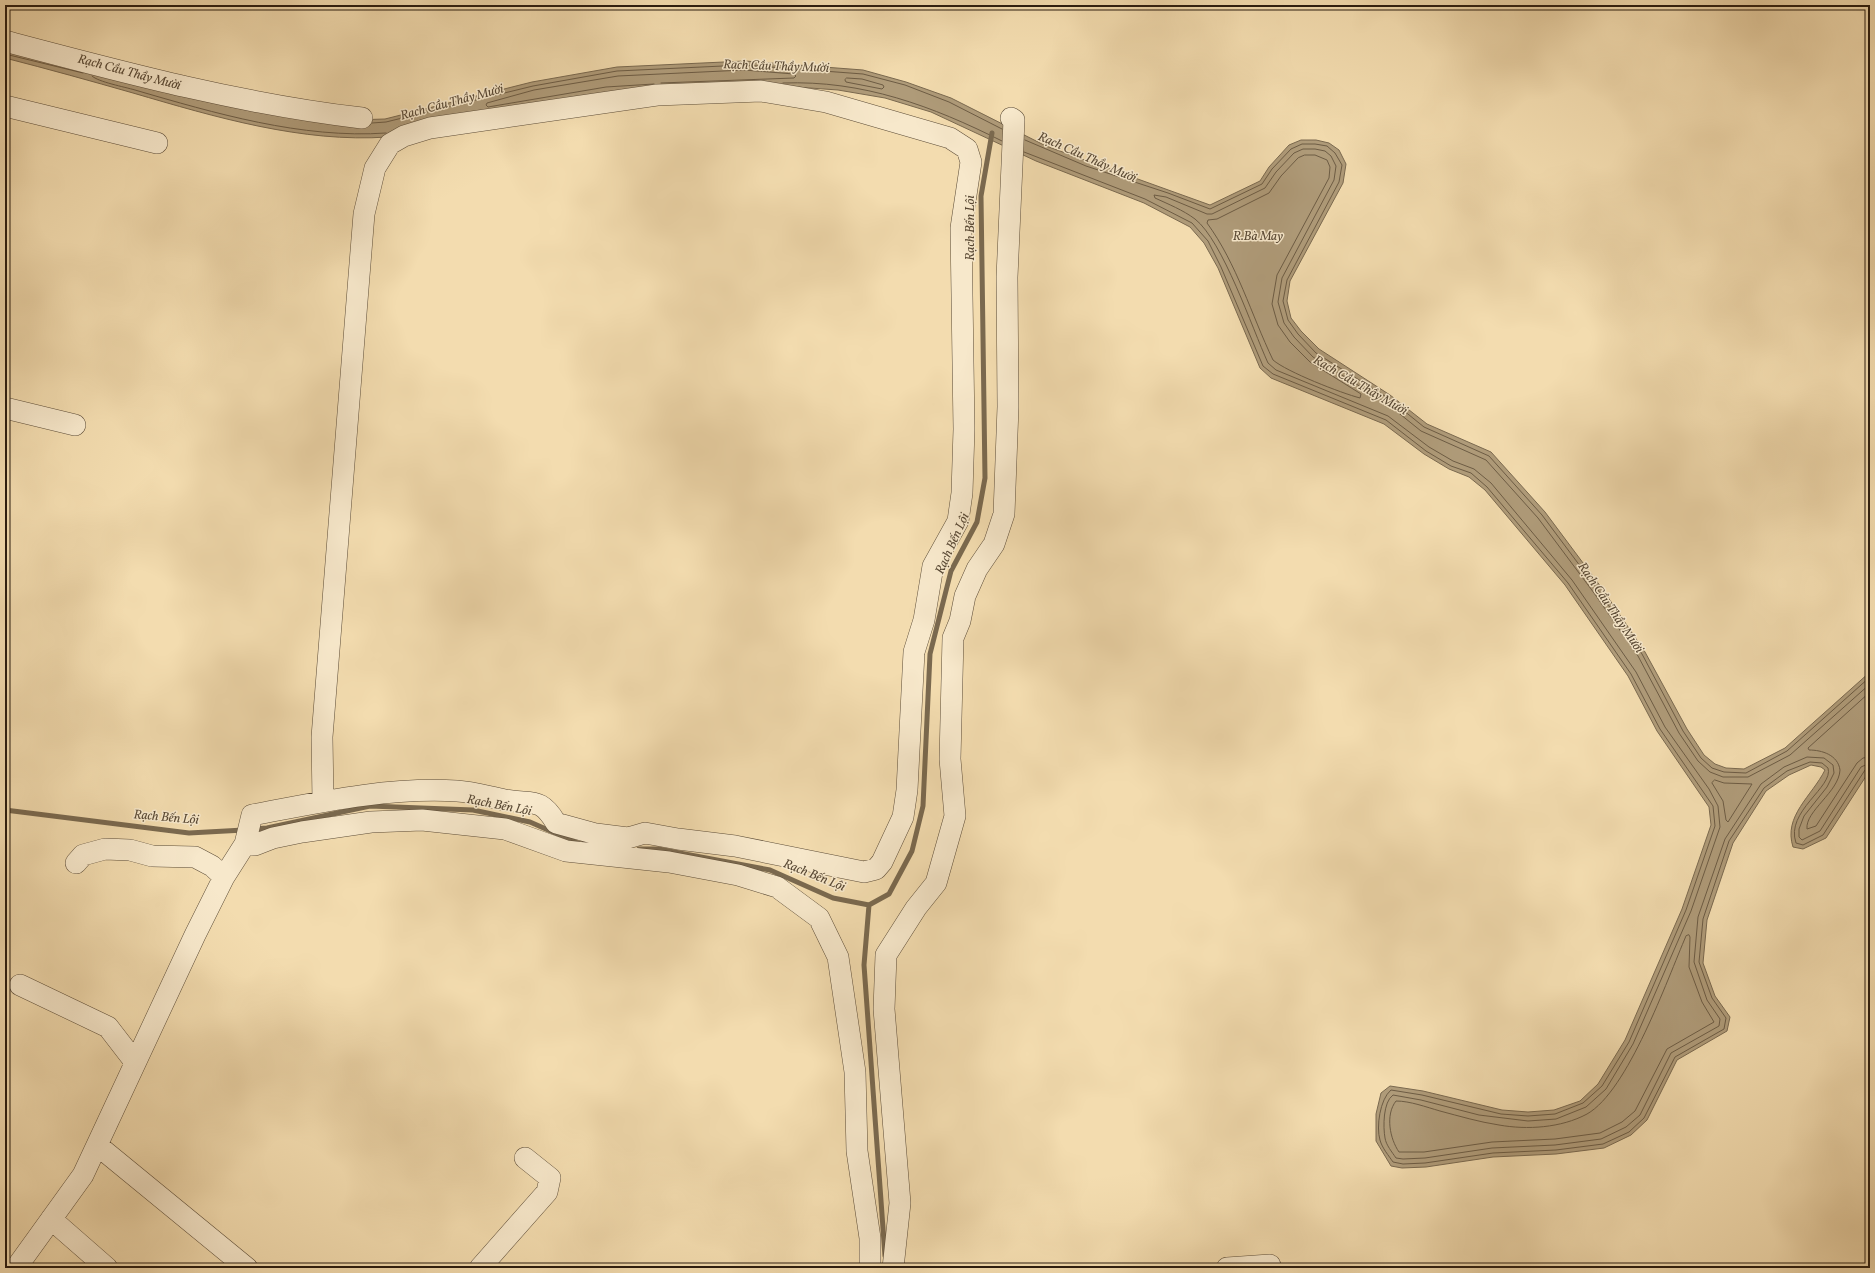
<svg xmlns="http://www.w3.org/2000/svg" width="1875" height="1273" font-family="Vollkorn,serif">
	<rect width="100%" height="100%" fill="#f3dcaf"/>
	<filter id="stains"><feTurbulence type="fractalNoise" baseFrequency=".005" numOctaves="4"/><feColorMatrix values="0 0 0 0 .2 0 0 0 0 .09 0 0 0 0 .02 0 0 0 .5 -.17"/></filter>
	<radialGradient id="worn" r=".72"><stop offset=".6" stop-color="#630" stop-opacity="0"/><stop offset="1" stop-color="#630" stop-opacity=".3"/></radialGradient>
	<path fill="#af9b79" stroke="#7a694f" d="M5,42L351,120L385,119L532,82L617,67L745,61L863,70L906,82L951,98L1046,146L1210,205L1260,181L1269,167L1289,145L1301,140H1316L1329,143L1339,150L1346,164L1343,183L1290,281L1287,301L1291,318L1301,331L1319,349L1390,395L1427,424L1491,452L1545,512L1601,587L1645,652L1687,729L1704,755L1715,764L1726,768L1744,769L1785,748L1870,672V770L1826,838L1803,849L1793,847C1783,816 1812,796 1825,770L1821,767L1811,765L1789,775L1766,791L1733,843L1707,920L1703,963L1715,996L1730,1017L1727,1031L1677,1060L1647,1120L1631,1135L1604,1148L1556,1154L1493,1157L1426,1167L1402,1168L1391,1166L1376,1141V1114L1381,1093L1390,1086L1423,1091L1502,1110L1528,1112L1554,1110L1580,1101L1598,1084L1625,1040L1682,909L1711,825L1709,807L1657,731L1628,676L1565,585L1485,490L1469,477L1449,469L1424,454L1384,424L1271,378L1260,368L1218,268L1204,243L1190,227L1144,203L1036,161L931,112L885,98L838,90L796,87L388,137C302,143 215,117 133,93C91,81 48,69 5,58Z"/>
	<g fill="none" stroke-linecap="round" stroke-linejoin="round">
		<path stroke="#6d5c44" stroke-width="1" d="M5,54L83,73
			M92,76C98,82 125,87 135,90C214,113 302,139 386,133
			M847,78L862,79L883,85L884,87L882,89L846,82L845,80Z
			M783,83C863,80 932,106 1002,141
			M654,84L606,87L488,107L486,105L487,103L534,90L618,76L744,70L794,74L796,76L794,78L661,83
			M372,123L386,122L533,86L617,71L744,65L863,74L905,85L949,102L1002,129
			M1025,140L1086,166L1168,193L1210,209L1262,184L1272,169L1291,149L1302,144H1315L1327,146L1335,153L1342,165L1339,182L1287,280L1283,301L1288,320L1298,334L1316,353L1388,398L1424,427L1489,456L1542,515L1598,590L1642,654L1683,731L1701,758L1712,768L1724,772L1746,773L1787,751L1870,677
			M1024,152L1145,199L1192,223L1208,241L1221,267L1263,366L1273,374L1386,420L1426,451L1451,466L1471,473L1487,487L1568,583L1631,674L1660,729L1713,806L1715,826L1686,910L1629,1042L1602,1086L1583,1103L1555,1114L1528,1116L1501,1114L1422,1095L1391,1090C1380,1099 1376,1127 1380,1140C1382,1148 1389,1156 1393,1162L1403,1164L1425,1163L1493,1153L1556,1150L1603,1144L1629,1132L1644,1118L1675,1057L1724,1029L1726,1018L1712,998L1699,962L1703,919L1729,841L1764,788L1787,771L1810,762L1822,763L1828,768C1834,787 1785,811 1796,843L1803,845L1823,835L1865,770L1870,768
			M1305,155H1315L1327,160L1330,167L1329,178L1277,275L1272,304L1278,325L1290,342L1310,362L1361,394L1360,398C1341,393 1287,372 1273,360C1251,314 1237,264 1207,223L1208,220L1217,219L1269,193L1281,176L1298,158Z
			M1870,684L1790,755L1748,777H1723L1710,772L1698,761L1679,733L1638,656L1594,593L1538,518L1486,460L1421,431L1385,402L1313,357L1294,337L1284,323L1278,302L1282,278L1334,180L1336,166L1331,156L1325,151L1315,149H1303L1294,153L1276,172L1265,188L1212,214H1207L1166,197L1154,195L1155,198C1168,204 1183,210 1195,219C1223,241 1252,328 1268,363L1276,370L1388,416L1429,447L1453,461L1474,469L1491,483L1572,580L1636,672L1665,727L1709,789L1718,806L1720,827L1691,911L1633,1044L1606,1089L1586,1107L1556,1119L1528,1121L1479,1115L1421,1100L1393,1095C1383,1102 1383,1127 1385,1138C1386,1145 1392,1152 1396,1158L1403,1159L1425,1158L1492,1148L1555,1145L1601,1139L1626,1127L1640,1115L1671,1053L1719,1026L1720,1019L1707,1000L1694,962L1698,917L1725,839L1761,784L1784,767L1807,757L1824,758L1833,765L1834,773L1827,787L1804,816L1799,829V837L1802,840L1820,831L1861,767L1870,763
			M1870,692L1808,748L1809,750C1822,750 1838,755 1840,770C1839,792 1805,811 1807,829L1816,826L1857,763L1863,758L1870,757
			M1715,780L1724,783L1752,784L1728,822L1726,820L1723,801L1712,783Z
			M1689,935L1690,937L1689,967L1702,1002L1714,1022L1667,1049L1635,1111L1622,1122L1600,1133L1555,1139L1492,1142L1424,1152H1399C1390,1139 1385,1115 1396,1101C1410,1101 1426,1107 1440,1111C1459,1116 1479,1122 1499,1125C1527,1130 1561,1128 1587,1114C1628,1091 1667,980 1686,936Z"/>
		<path stroke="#7a694f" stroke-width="5" d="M5,810L189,833L244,830
			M254,829L267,828L370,806L473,810L530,822L580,844
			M639,849H658L770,870L833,898L869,905L889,894L912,851L923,806L930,654L951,571L977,522L985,478L981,196L992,133
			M869,905L864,965L885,1256"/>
		<g stroke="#5d4d38" stroke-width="22">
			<path id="minor" d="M5,41C122,72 241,104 362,118
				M5,106L157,143
				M5,408L75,425
				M245,844L255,845L273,838L302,832L371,822L422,820L505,829L566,851L669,862L738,875L777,887L819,918L838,957L855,1072L857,1151L870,1238V1268
				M76,863L83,855L105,849L130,850L152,856L195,857L212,866L224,877
				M20,985L108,1027L135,1062
				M97,1145L247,1268
				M51,1219L107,1268
				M16,1268L83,1175L195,935L224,877L245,844L252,815C320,802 388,787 457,791C473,792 489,797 505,800C532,805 540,796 556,823L596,834L628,838L645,833L678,839L735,846L864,872L876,869L882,862L903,817L907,790L914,652L924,620L933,566L958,521L962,493L964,429L961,228L971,162L967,149L950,138L826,102L761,91L657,95L430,128L404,136L390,144L375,168L364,214L322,737L323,801
				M480,1268L547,1192L550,1178L525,1158
				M893,1268L900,1203L884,1009L886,955L916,908L936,883L955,816L950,759L953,638L960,621L965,596L977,569L994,544L1004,514L1008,407L1007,277L1014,120L1011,118
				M1227,1268L1270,1265"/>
		</g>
		<use href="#minor" stroke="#f7e8cb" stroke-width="21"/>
	</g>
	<g text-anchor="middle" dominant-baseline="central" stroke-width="3" stroke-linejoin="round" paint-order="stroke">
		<g font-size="13" font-style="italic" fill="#594935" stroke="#f7e8cb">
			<text transform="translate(776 67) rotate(2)">Rạch Cầu Thầy Mười</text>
			<text transform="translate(129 73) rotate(15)">Rạch Cầu Thầy Mười</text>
			<text transform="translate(452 103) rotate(-15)">Rạch Cầu Thầy Mười</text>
			<text transform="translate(1087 158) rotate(24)">Rạch Cầu Thầy Mười</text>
			<text transform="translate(971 228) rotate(-90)">Rạch Bến Lội</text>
			<text x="1258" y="237">R.Bà May</text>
			<text transform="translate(1360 386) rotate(30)">Rạch Cầu Thầy Mười</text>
			<text transform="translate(953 544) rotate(-66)">Rạch Bến Lội</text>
			<text transform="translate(1610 608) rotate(56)">Rạch Cầu Thầy Mười</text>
			<text transform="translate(499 806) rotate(11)">Rạch Bến Lội</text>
			<text transform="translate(166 818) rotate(5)">Rạch Bến Lội</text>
			<text transform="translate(814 876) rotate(22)">Rạch Bến Lội</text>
		</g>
	</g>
	<rect width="1875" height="1273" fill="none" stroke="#f3dcaf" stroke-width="20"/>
	<rect x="6" y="6" width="1863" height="1261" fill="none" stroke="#2b1d10" stroke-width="2"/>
	<rect x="10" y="10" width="1855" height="1253" fill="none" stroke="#2b1d10"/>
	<rect width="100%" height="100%" filter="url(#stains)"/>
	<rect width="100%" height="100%" fill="url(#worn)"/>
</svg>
